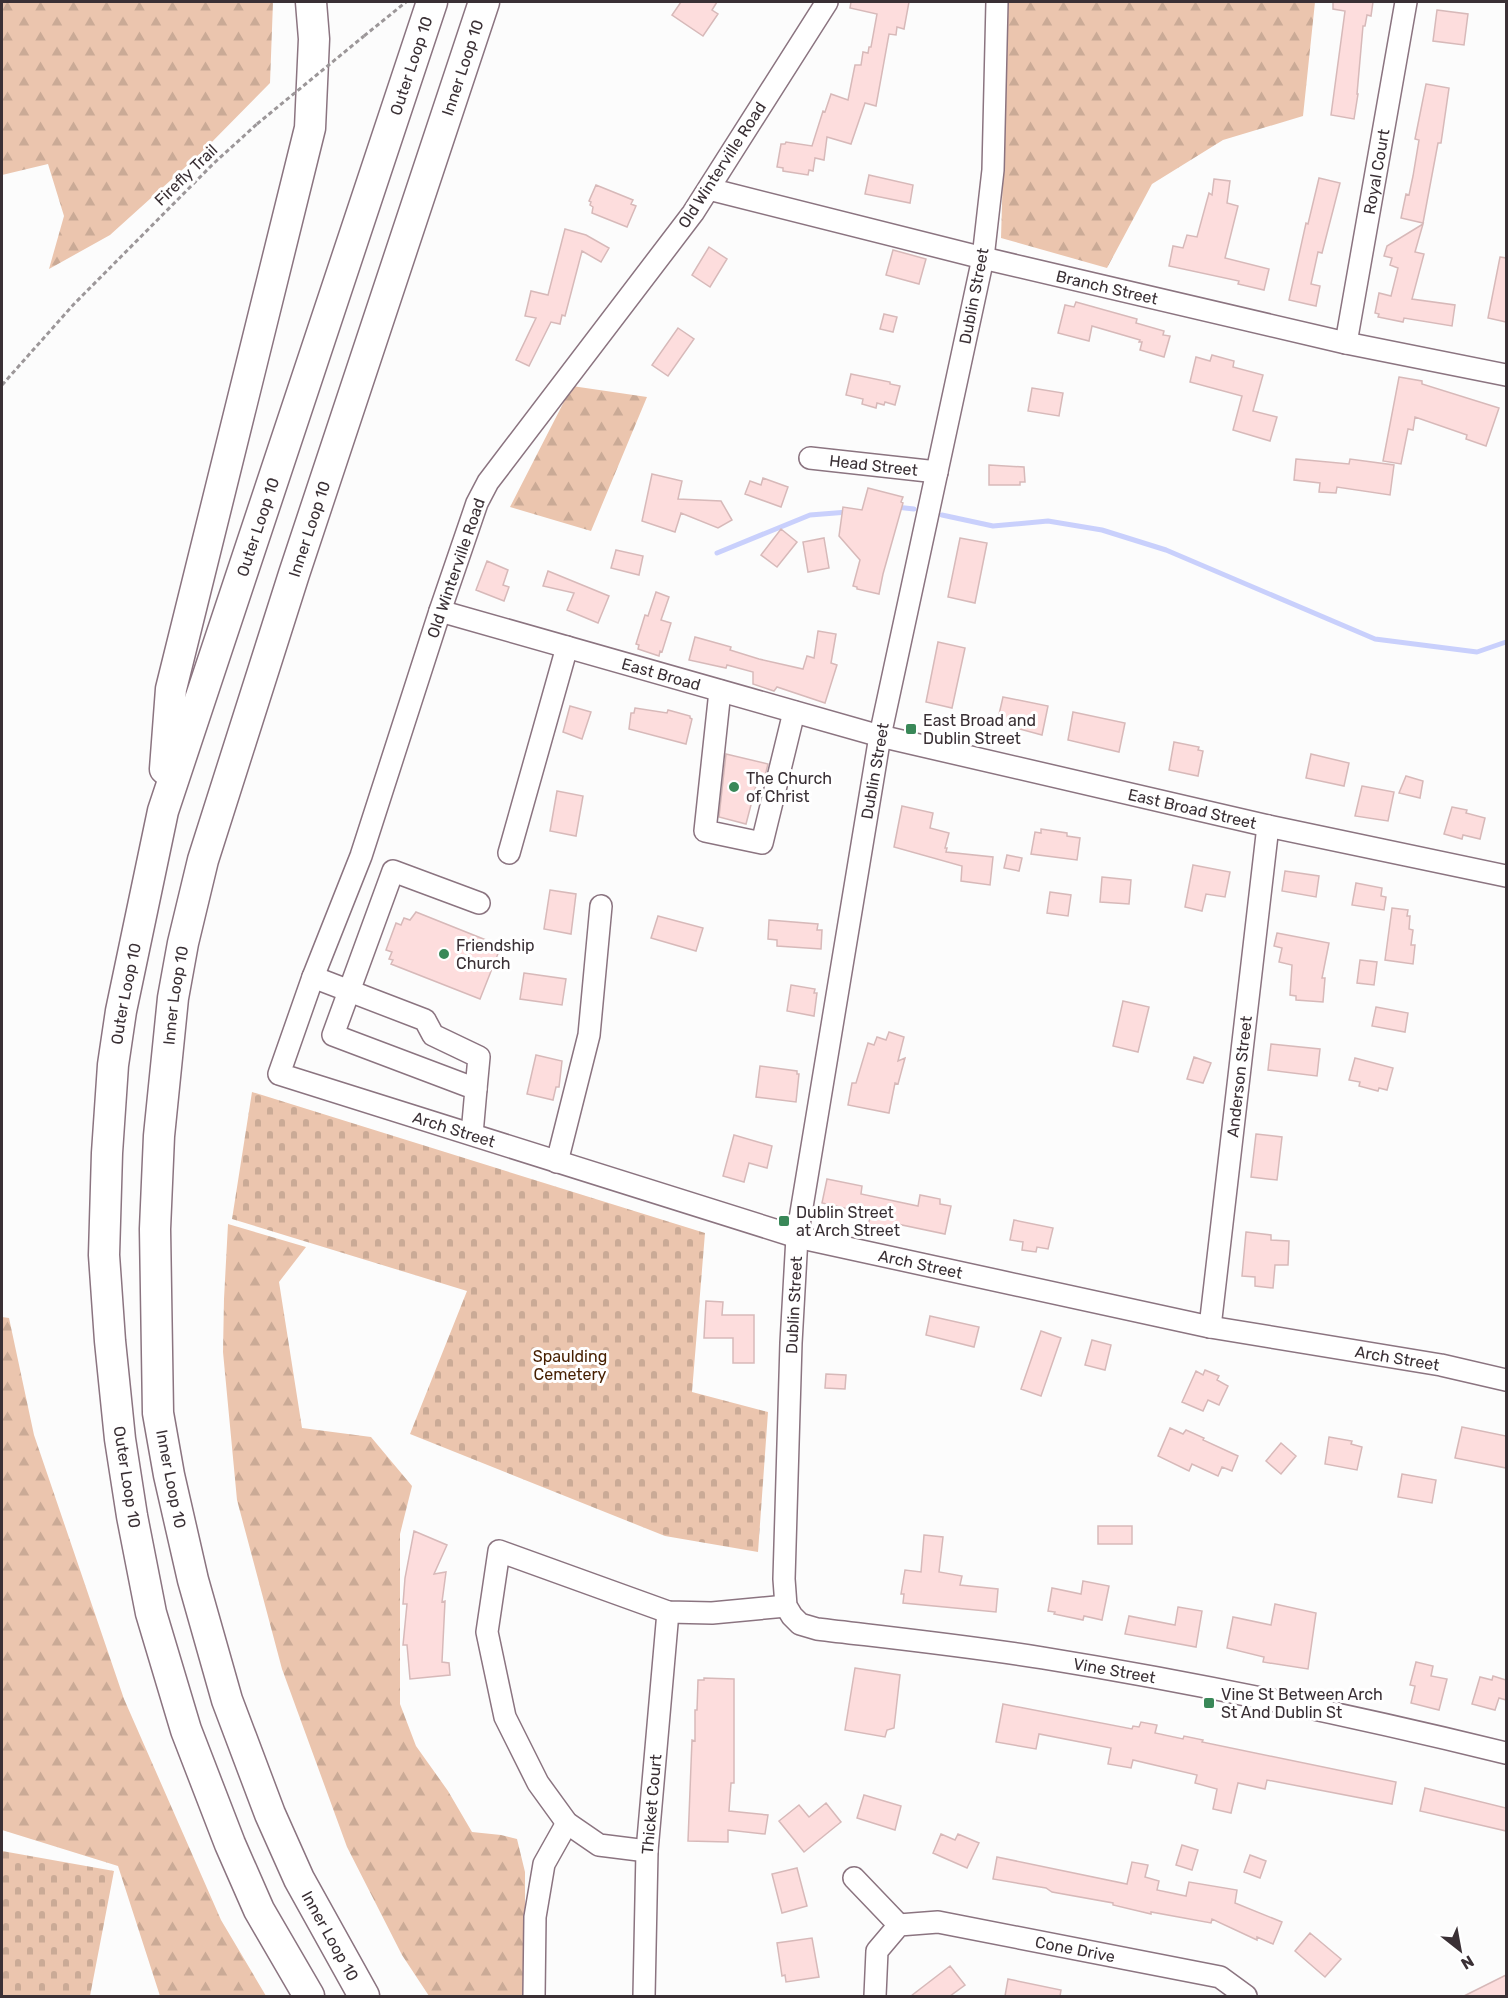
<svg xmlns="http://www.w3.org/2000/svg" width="1508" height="1998" font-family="Rubik,sans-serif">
	<defs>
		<pattern id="forest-firs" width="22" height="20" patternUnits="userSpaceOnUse" patternTransform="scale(1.5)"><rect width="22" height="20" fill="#ebc5ae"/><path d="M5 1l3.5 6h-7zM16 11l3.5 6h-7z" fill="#caaa96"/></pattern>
		<pattern id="cemetery-stones" width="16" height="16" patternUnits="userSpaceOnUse" patternTransform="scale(1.5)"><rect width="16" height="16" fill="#ebc5ae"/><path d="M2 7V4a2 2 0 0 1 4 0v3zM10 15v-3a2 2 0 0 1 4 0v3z" fill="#caaa96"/></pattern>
	</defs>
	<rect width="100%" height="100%" fill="#fcfcfc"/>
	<path fill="url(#forest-firs)" d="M2,2H273L270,83L202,152L110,235L49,269L64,216L48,164L2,175Z
		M1008,2H1315L1303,116L1223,140L1152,184L1107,268L1001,238Z
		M572,386L647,397L591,531L510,507Z
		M228,1224L306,1247L279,1282L302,1428L371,1437L412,1486L400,1534V1704L416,1746L448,1791L472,1832L501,1835L517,1839L525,1872V1955L533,1996H429L402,1955L347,1847L282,1669L237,1500L223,1352L224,1299Z
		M2,1317L9,1318L34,1435L124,1699L221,1920L266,1996H160L118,1866L2,1830Z"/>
	<path fill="url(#cemetery-stones)" d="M252,1092L705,1233L692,1392L768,1412L758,1552L665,1536L410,1434L467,1291L232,1219Z
		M2,1851L114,1871L90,1996H2Z"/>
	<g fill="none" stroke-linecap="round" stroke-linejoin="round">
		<path stroke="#c9d0fc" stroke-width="5" d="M896,507L914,509
			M942,515L993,526L1048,521L1102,530L1166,550L1375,639L1477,652L1506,642
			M717,553L810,515L848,512"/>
	</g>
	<path fill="#fddddd" stroke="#d7b9b9" stroke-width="1.5" d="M681,2H717L712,10L718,14L703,36L672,15Z
		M851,2H909L904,29L897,27L896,35L889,34L876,106L865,103L851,144L827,137L824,160L815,158L813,171L809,170L808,175L783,171V168L777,167L781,144H785L786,142L812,146L823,111L825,112L831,94L848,100L855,65H861L863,52L868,53L869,47H871L877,14L850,8Z
		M1333,2H1373L1371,16L1367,15L1365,26H1363L1357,94H1358L1354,119L1331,115L1345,11L1333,9Z
		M1437,10L1468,14L1464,45L1433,41Z
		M1426,84L1449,88L1441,143H1438L1423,223L1401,218L1406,194L1409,195L1413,176L1419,140L1415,139Z
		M869,175L913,185L910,203L865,194Z
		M1319,178L1340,183L1322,253L1318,252L1311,284L1320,286L1316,306L1289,300L1306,223L1308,224Z
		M1214,179L1230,181L1227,203L1238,206L1225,258L1269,269L1264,290L1238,284L1239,281L1169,266L1173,246L1183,248L1187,235L1197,237L1209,193L1212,195Z
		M596,185L633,200L631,204L636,206L627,227L592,213L593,207L590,205L591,202L589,201Z
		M1423,224L1415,252L1424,254L1412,299L1455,305L1452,326L1404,318L1403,322L1378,317L1379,314L1375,313L1379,293L1391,296L1398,268L1390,265L1392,258L1384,256L1387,246Z
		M565,229L586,235L609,248L601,262L582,251L565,316L562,315L560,324L551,322L529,366L516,360L536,318L525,316L531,291L548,295Z
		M709,247L727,259L710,287L692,275Z
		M893,250L926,259L919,284L886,275Z
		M1500,257L1506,258V322L1488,318Z
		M1076,302L1137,319L1136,323L1164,331L1163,335L1170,336L1164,357L1140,350L1142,342H1139L1140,340L1092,326L1089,341L1058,333L1065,305L1074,307Z
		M884,314L897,317L893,332L880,329Z
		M678,328L694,339L668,376L652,365Z
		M1212,355L1234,361L1233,367L1263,375L1253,411L1277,417L1270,441L1233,430L1242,396L1190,382L1196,357L1210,361Z
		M851,374L890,382V384L900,386L895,405L885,402L884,405L877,403L876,408L862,404L863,399L846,395Z
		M1399,377L1422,381V384L1499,408L1486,446L1466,439L1467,435L1415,417L1413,430L1408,429L1401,464L1383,461Z
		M1032,388L1063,393L1059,416L1028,411Z
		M1296,459L1349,464L1350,459L1394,465L1390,495L1337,487L1336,493L1319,492L1320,483L1294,480Z
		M989,465L1024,467L1025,482H1020V485H989Z
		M652,474L682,481L678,499L721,501L732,520L718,528L681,513L675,532L642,521Z
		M763,478L788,487L781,507L745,494L750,481L761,485Z
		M868,488L903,497L901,502L903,503L883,574L879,594L857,589V587L853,586L860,560L839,536L843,507L862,510Z
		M781,529L797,542L777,567L761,555Z
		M824,538L829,568L808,572L803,542Z
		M960,538L987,543L975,603L948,597Z
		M616,550L643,556L639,575L611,568Z
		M487,561L508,570L503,585L509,587L504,601L476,590Z
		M548,571L609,596L598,623L567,610L574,593L543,586Z
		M656,592L669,597L661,620L671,623L662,652L660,651L659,656L638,649L639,645L636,644L645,615L648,616Z
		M818,631L836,634L831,663L837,665L825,703L777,687L774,691L753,684V672L727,665L726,668L689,660L695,637L731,647L730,650L759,659L803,669L807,656L814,658Z
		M938,642L965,648L952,708L926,702Z
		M1003,697L1048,706L1042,735L997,723Z
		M570,706L591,712L582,739L563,732Z
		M635,708L667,713L668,710L690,716V718L692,719L686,744L629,729L631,713H634Z
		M1073,712L1125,723L1119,752L1068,740Z
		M1174,742L1199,747L1198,750L1203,751L1198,776L1169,770Z
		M726,754L768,764L764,780L758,778L746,824L719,817Z
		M1311,754L1349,763L1344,786L1306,778Z
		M1406,776L1423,781L1420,798L1399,793Z
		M1362,786L1394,792L1388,821L1355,816Z
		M557,791L583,796L576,836L550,831Z
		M902,806L933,813L930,828L949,833L945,848H947L946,852L993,857L990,885L961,881L962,866L894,847Z
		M1452,807L1467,810L1466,813L1485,818L1480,839L1463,835L1462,839L1444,834Z
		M1041,829L1067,833V836L1080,838L1077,860L1031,854L1035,832L1041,833Z
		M1007,855L1022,858L1019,871L1004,868Z
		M1193,865L1230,872L1225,897L1206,894L1202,911L1185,907Z
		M1285,871L1319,876L1316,897L1282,891Z
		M1102,877L1131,880L1129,904L1100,902Z
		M1356,883L1382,888L1381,896L1386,897L1384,910L1352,905Z
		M550,890L576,894L571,934L544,929Z
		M1050,892L1071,895L1068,916L1047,913Z
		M1392,908L1408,910L1407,916H1410L1409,929L1413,930L1411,945H1415L1413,964L1385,960Z
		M416,912L501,946L480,999L391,964L393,960L389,959L392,952L386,950L396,923L401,925L404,918L410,920Z
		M658,916L703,928L696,951L651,938Z
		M769,920L818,924L817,930H822L821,949L777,946V940L768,939Z
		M1277,933L1329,943L1322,978H1325L1323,1002L1296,1000V996L1290,995L1292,965L1279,962L1282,948L1274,946Z
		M1360,960L1377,962L1374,985L1357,983Z
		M524,973L566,979L562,1005L520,999Z
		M791,985L815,989L814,993H817L814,1016L787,1011Z
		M1123,1001L1149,1007L1138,1052L1113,1046Z
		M1376,1007L1408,1013L1405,1032L1372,1026Z
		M889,1032L904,1037L898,1061L905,1058L898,1084L895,1083L889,1113L848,1105L852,1083H856L868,1043L874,1045L877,1037L886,1040Z
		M1271,1044L1320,1049L1317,1076L1268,1070Z
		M536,1055L562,1061L559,1087H556L553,1100L527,1094Z
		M1194,1057L1211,1063L1203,1083L1187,1079Z
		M1355,1058L1393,1068L1387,1090L1379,1088L1378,1091L1359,1086L1360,1082L1349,1080Z
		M760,1066L797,1071V1074H799L796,1102L756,1097Z
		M1256,1134L1282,1137L1277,1180L1251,1177Z
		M734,1135L772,1146L767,1168L749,1163L744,1182L723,1176Z
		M827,1179L862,1186L861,1194L918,1206L920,1195L940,1199V1204L951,1206L945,1234L897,1224L896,1231L868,1225L871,1214L822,1203Z
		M1014,1220L1053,1228L1048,1249L1037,1247L1036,1252L1022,1250L1023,1242L1010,1240Z
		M1246,1232L1271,1235V1240L1289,1241L1288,1265H1275L1273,1288L1255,1286V1277L1242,1276Z
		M706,1301L723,1302L722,1315H754V1363H733V1338H704Z
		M930,1316L979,1327L974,1347L926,1335Z
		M1041,1331L1061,1338L1041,1396L1021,1389Z
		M1092,1340L1111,1345L1105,1370L1085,1365Z
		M1205,1370L1219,1376L1217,1380L1228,1386L1219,1405L1208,1400L1203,1411L1182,1402L1196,1371L1203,1375Z
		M826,1374L846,1375L845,1389L825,1388Z
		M1462,1427L1506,1436V1468L1455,1458Z
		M1170,1428L1183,1434L1186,1430L1204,1438L1203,1440L1238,1456L1232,1471L1222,1467L1218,1476L1192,1464L1189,1471L1158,1456Z
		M1329,1437L1352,1441L1351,1444L1362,1447L1357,1470L1325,1464Z
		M1281,1443L1296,1456L1281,1474L1266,1461Z
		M1402,1474L1436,1480L1432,1503L1398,1497Z
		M1098,1526H1132V1544H1098Z
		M414,1531L447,1545L434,1574L446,1572L442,1602L445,1601L442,1662L449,1663L450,1675L410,1679L407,1645H403L407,1604H403L405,1578Z
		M924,1535L943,1537L939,1572L962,1576L960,1585L998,1589L996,1612L903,1603L904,1594H901L905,1570L921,1572Z
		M1083,1581L1109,1586L1102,1620L1084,1616L1083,1620L1054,1614L1055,1612L1048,1611L1052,1588L1081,1594Z
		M1275,1604L1316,1613L1308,1669L1263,1662L1264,1657L1227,1648L1233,1617L1271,1625Z
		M1178,1607L1202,1611L1196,1647L1125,1634L1129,1616L1175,1625Z
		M1416,1662L1433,1666L1431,1676L1447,1679L1439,1710L1411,1703L1415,1686L1410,1685Z
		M855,1668L900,1675L894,1728L887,1730L885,1737L845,1730Z
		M1493,1676L1506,1680V1700L1499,1698L1495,1710L1472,1704L1480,1677L1492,1680Z
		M704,1678L734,1679V1783H731L729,1811L768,1815L765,1834L728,1830V1842L688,1841L692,1740L695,1741V1710H697L698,1680H704Z
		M1003,1704L1132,1729L1133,1726L1139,1727L1141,1722L1157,1725L1155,1733L1183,1739L1184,1736L1203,1740L1202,1742L1396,1782L1392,1804L1267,1780L1265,1789L1238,1783L1231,1813L1213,1809L1217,1789L1195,1783L1197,1775L1133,1760L1131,1768L1108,1764L1111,1748L1039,1734L1036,1749L996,1742Z
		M1425,1788L1506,1808V1831L1420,1811Z
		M864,1795L901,1806L895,1830L857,1818Z
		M826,1803L841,1822L804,1852L779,1821L799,1805L809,1817Z
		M941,1834L955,1840L958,1834L979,1843L967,1868L933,1853Z
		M1182,1845L1198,1850L1192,1870L1176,1865Z
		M1250,1855L1266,1861L1260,1878L1244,1872Z
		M997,1857L1127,1884L1132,1862L1148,1865L1145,1877L1159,1881L1157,1890L1186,1896L1189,1882L1237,1890L1235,1903L1282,1922L1273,1944L1257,1937V1940L1212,1919L1211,1923L1151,1912V1914L1113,1905V1903L1052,1892L1046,1888L993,1879Z
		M797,1868L807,1906L782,1913L772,1874Z
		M1310,1933L1341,1959L1325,1977L1295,1951Z
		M812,1938L819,1977L786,1982L785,1975L782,1976L777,1943Z
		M950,1966L965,1985L950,1996H911Z
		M1506,1975V1996H1464Z
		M1008,1979L1061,1990L1060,1996H1005Z"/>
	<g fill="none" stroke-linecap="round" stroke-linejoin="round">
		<g stroke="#8b7480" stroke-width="24">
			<g id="minor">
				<path id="s1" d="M827,2L693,213L488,482L477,503L440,611L361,856L313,977L279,1074L797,1237L1210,1327L1441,1365L1506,1380"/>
				<path id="s2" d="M997,2L993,170L983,258L880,736L797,1237L791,1343L784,1579L786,1606L792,1616L800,1624L817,1629C892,1638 968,1646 1043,1658C1198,1683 1354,1716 1506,1753"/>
				<path id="s3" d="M709,189L983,258L1346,343L1506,375"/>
				<path id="s4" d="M1346,343L1406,2"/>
				<path id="s5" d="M810,458L937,472"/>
				<path id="s6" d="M440,611L880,736L1268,826L1506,876"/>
				<path d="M720,691L705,831L762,843L794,712"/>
				<path d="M509,853L567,647"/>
				<path d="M313,977L425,1020L433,1035L479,1057L476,1089"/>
				<path d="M472,1134L476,1089L333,1035L393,871L479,903"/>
				<path d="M557,1162L589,1035L601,906"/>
				<path id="s7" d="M1210,1327L1268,826"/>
				<path d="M647,1851L599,1845L567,1823L538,1783L505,1717L487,1632L499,1551L668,1612L712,1613L786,1606"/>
				<path d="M854,1878L899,1925"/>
				<path d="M534,1996L535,1917L544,1864L567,1823"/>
				<path id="s8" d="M644,1996L647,1851L668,1612"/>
				<path id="s9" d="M875,1996L877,1951L899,1925L938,1922L1220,1977L1246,1996"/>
			</g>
		</g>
		<g stroke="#8b7480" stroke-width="33">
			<g id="highway">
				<path d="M165,769L171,689L310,128L314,39L311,2"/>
				<path id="s10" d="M309,1996L259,1910L230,1844L186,1730L151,1613L132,1516L120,1439L110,1341L104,1255L107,1153L113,1065L121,1011L163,811L432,2"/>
				<path id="s11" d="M364,1996L299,1879L270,1814L227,1700L193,1580L169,1475L158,1413L155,1229L159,1136L173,998L183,943L203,860L294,574L484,2"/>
			</g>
		</g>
		<path stroke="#9c9799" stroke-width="3" stroke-dasharray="4.5 3" stroke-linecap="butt" d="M364,36L406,2
			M2,385L74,304L213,164L257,124"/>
		<use href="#minor" stroke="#fff" stroke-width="21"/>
		<use href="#highway" stroke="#fff" stroke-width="30"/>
		<path stroke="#9c9799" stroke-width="3" stroke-dasharray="4.5 3" stroke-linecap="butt" d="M257,124L364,36"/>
	</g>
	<g fill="#398858" stroke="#fff" stroke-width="2">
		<rect x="905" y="723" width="12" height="12" rx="3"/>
		<circle cx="734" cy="787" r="6"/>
		<circle cx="444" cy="954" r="6"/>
		<rect x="778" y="1215" width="12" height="12" rx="3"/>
		<rect x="1203" y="1697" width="12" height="12" rx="3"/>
	</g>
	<g text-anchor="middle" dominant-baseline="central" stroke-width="6" stroke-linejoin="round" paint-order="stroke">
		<g font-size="16" fill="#3a3035" stroke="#fff">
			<text stroke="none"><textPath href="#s10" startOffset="2012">Outer Loop 10</textPath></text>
			<text stroke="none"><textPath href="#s11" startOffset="2013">Inner Loop 10</textPath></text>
			<text transform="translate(722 165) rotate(-57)">Old Winterville Road</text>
			<text stroke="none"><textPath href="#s4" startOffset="174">Royal Court</textPath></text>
			<text transform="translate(186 175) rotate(-44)">Firefly Trail</text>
			<text stroke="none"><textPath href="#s3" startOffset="410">Branch Street</textPath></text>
			<text transform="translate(974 296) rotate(-79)">Dublin Street</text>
			<text stroke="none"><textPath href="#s5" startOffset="64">Head Street</textPath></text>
			<text stroke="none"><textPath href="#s10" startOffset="1526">Outer Loop 10</textPath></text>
			<text stroke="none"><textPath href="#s11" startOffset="1527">Inner Loop 10</textPath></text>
			<text transform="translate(456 568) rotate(-71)">Old Winterville Road</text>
			<text stroke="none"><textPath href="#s6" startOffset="230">East Broad</textPath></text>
			<text transform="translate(875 771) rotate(-80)">Dublin Street</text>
			<text stroke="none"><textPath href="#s6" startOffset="778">East Broad Street</textPath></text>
			<text stroke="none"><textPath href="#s10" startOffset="1040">Outer Loop 10</textPath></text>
			<text stroke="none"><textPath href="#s11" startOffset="1041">Inner Loop 10</textPath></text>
			<text stroke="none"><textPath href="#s7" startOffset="252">Anderson Street</textPath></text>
			<text stroke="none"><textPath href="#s1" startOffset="1400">Arch Street</textPath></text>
			<text stroke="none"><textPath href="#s1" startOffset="1886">Arch Street</textPath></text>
			<text transform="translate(794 1305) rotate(-87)">Dublin Street</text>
			<text stroke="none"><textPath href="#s1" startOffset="2372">Arch Street</textPath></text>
			<text transform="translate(127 1477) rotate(81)">Outer Loop 10</text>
			<text transform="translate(171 1479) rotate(79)">Inner Loop 10</text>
			<text stroke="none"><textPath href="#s2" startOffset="1964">Vine Street</textPath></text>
			<text stroke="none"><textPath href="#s8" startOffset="192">Thicket Court</textPath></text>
			<text transform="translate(330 1936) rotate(61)">Inner Loop 10</text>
			<text stroke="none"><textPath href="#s9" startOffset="258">Cone Drive</textPath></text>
		</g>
		<g font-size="16" fill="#3a3035" stroke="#fff" text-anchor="start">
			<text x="923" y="720">East Broad and<tspan x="923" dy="18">Dublin Street</tspan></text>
			<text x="746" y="778">The Church<tspan x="746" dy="18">of Christ</tspan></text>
			<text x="456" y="945">Friendship<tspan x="456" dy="18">Church</tspan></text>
			<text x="796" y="1212">Dublin Street<tspan x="796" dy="18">at Arch Street</tspan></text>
			<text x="1221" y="1694">Vine St Between Arch<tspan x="1221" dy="18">St And Dublin St</tspan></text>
		</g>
		<g font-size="16" fill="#461f01" stroke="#fff">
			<text x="570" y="1356">Spaulding<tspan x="570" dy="18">Cemetery</tspan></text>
		</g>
	</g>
	<rect width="1508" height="1998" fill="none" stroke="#3a3035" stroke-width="6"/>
	<g transform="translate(1460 1950) rotate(149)" stroke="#ffffff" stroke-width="4.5" paint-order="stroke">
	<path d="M0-4.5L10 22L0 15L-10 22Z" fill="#3a3035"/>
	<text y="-9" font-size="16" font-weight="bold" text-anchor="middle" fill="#3a3035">N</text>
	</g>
</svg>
